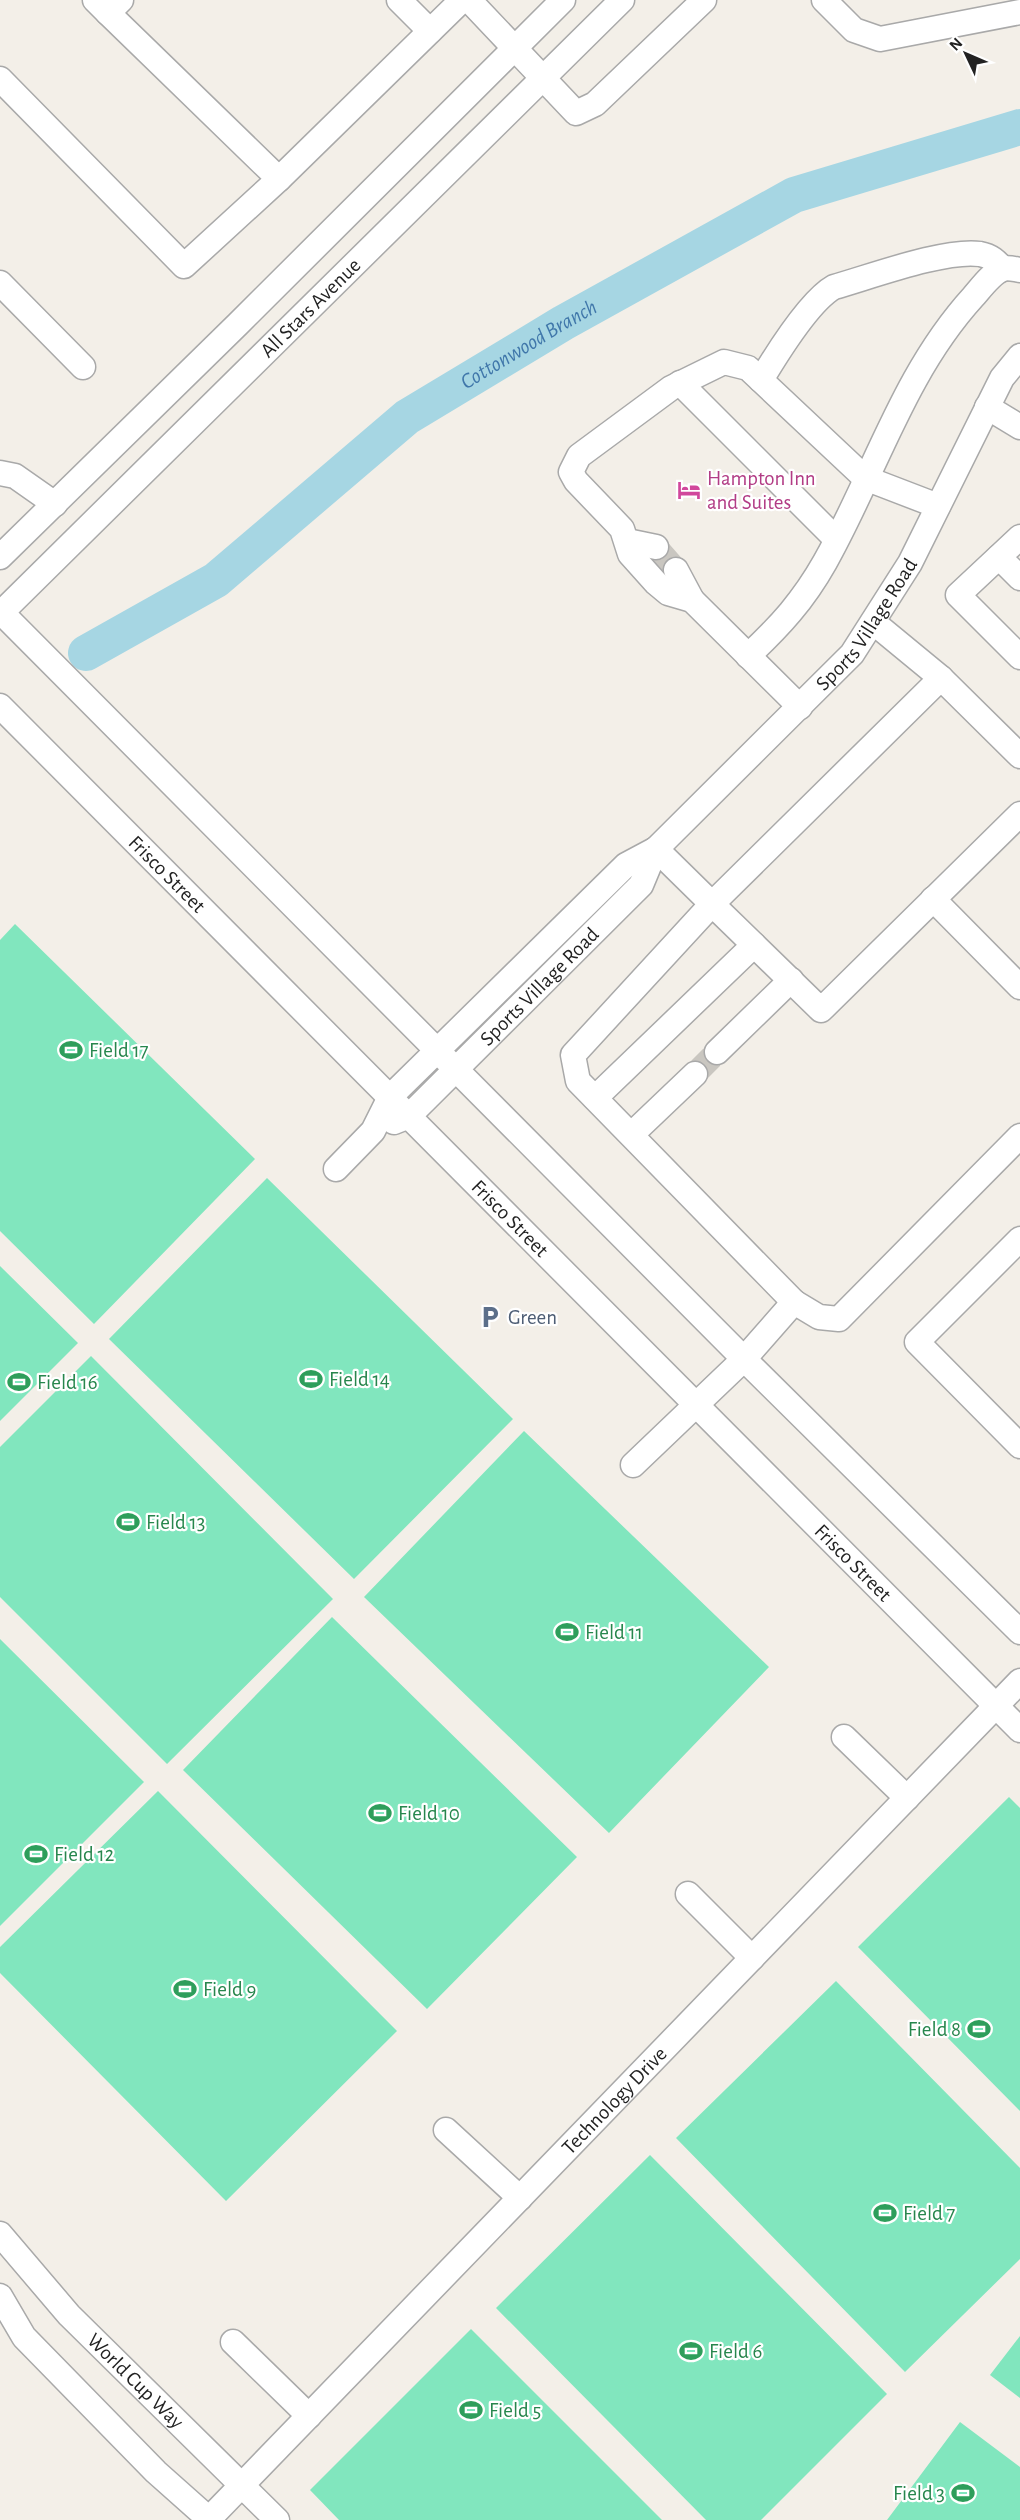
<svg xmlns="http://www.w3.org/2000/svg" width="1020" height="2520" font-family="'Alegreya Sans',sans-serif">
	<rect width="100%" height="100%" fill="#f3efe8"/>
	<path fill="#81e6be" d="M15,924L255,1159L94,1324L0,1231V940Z
		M267,1178L513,1419L354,1579L109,1339Z
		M0,1266L78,1343L0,1421Z
		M91,1356L333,1599L167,1764L0,1597V1447Z
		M524,1431L769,1667L609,1833L364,1597Z
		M332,1617L577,1857L427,2009L183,1770Z
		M0,1639L144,1782L0,1926Z
		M158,1791L397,2031L226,2201L0,1973V1947Z
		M1009,1797L1020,1808V2111L858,1947Z
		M836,1981L1020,2168V2259L905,2372L676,2138Z
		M650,2155L887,2394L761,2520H706L496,2308Z
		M471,2329L662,2520H339L310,2490Z
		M1020,2336V2398L990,2375Z
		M960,2422L1020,2467V2520H887Z"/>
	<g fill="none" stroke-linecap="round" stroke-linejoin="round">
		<path stroke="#a6d6e3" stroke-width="36" id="s1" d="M86,653L216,580L407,417L563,323L794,195L1020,127"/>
		<path stroke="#c9c6c0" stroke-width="24" stroke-dasharray="24 12" stroke-linecap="butt" d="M656,547L676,570
			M695,1074L717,1052"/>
		<g stroke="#a9a9a9" stroke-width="27">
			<g id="minor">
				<path d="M95,0L108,13L121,0"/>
				<path d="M399,0L430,31"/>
				<path d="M469,0L576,113L595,104L704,0"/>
				<path d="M824,0L854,30L880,39L1020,12"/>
				<path d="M108,13L279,179L462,0"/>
				<path d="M0,79L184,266L279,179"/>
				<path d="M0,283L83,367"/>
				<path d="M761,380C776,355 809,301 834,287C870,277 945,249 980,254C991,256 996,261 1003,269"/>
				<path d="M680,383L836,539"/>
				<path d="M987,407L1020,427"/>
				<path d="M0,473L15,476L55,504"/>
				<path d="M1020,537L958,595L1020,657"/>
				<path d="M627,541L656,547"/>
				<path d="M0,557L238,324L563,0"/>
				<path d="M999,557L1020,578"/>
				<path d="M676,570L692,600"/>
				<path d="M0,611L744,1359L1020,1632"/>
				<path id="s2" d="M0,614L622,0"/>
				<path d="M873,622L941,678L1020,756"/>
				<path d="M748,656C780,626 803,601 825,562C875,473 903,374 973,297C981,288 991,274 1002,269C1008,267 1014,269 1020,270"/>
				<path id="s3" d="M0,706L1020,1730"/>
				<path d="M800,707L692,600L668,593L656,583L630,554L622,529L576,481L571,472L579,456L671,388L724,362L748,368L865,478L938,506"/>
				<path d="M656,849L712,904L941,678"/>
				<path d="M933,899L1020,987"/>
				<path d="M717,1052L791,980"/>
				<path d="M595,1098L754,945"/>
				<path id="s4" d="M394,1122L409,1116L641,885L656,849"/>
				<path d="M632,1134L695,1074"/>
				<path id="s5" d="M336,1169L373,1131L390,1097L626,865L656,849L852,654L910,563L1002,378L1020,356"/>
				<path d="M1020,1239L917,1342L1020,1446"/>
				<path d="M794,1302L578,1081L573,1055L712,904L821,1010L1020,814"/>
				<path d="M633,1465L744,1359L794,1302L819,1317L839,1319L1020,1136"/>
				<path d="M844,1737L907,1798"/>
				<path d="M688,1894L752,1958"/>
				<path d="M446,2130L520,2198"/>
				<path id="s6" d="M0,2234L69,2315L277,2520"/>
				<path d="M0,2296L24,2337L156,2472L210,2520"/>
				<path d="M233,2342L309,2416"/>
				<path id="s7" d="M208,2520L1020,1681"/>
			</g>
		</g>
		<use href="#minor" stroke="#fff" stroke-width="24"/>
	</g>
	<defs>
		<g id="hotel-bare" transform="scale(1.8)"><path d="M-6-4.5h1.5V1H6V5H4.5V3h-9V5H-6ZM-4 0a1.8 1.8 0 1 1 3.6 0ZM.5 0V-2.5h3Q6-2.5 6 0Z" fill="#d1479c" stroke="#fff" stroke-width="2.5" paint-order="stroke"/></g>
		<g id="stadium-bare" transform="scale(1.8)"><path d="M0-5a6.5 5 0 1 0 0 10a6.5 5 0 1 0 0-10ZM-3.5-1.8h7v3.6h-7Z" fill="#2e9e5b" stroke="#fff" stroke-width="2.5" paint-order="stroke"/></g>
		<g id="parking-bare" transform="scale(1.8)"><path d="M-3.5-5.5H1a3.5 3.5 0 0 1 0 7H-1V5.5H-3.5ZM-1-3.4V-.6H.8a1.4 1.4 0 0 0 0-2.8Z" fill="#5c6f8a" stroke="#fff" stroke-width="2.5" paint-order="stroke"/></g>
	</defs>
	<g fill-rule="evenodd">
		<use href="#hotel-bare" x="689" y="490"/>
		<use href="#stadium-bare" x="71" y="1050"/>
		<use href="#parking-bare" x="490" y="1317"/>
		<use href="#stadium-bare" x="311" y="1379"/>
		<use href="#stadium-bare" x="19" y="1382"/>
		<use href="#stadium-bare" x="128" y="1522"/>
		<use href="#stadium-bare" x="567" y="1632"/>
		<use href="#stadium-bare" x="380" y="1813"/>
		<use href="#stadium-bare" x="36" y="1854"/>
		<use href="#stadium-bare" x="185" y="1989"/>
		<use href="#stadium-bare" x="979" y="2029"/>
		<use href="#stadium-bare" x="885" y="2213"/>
		<use href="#stadium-bare" x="691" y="2351"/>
		<use href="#stadium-bare" x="471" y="2410"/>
		<use href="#stadium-bare" x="963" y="2493"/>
	</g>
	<g text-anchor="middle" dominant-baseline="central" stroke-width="4.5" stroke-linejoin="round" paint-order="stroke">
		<g font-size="21" fill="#222" stroke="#fff">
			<text stroke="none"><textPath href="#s2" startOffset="436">All Stars Avenue</textPath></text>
			<text stroke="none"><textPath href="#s5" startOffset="765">Sports Village Road</textPath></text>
			<text stroke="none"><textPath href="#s3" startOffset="237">Frisco Street</textPath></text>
			<text stroke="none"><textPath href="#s4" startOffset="200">Sports Village Road</textPath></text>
			<text stroke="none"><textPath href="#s3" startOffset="723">Frisco Street</textPath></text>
			<text stroke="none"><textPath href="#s3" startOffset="1209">Frisco Street</textPath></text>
			<text stroke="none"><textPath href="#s7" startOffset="584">Technology Drive</textPath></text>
			<text stroke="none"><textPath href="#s6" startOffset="200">World Cup Way</textPath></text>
		</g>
		<g font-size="21" fill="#b23c85" stroke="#fff" text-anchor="start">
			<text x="707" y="478">Hampton Inn<tspan x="707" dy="24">and Suites</tspan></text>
		</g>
		<g font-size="21" fill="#27864d" stroke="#fff" text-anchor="start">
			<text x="89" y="1050">Field 17</text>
			<text x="329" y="1379">Field 14</text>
			<text x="37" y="1382">Field 16</text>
			<text x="146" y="1522">Field 13</text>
			<text x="585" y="1632">Field 11</text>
			<text x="398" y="1813">Field 10</text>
			<text x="54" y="1854">Field 12</text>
			<text x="203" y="1989">Field 9</text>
			<text x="961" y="2029" text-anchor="end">Field 8</text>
			<text x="903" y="2213">Field 7</text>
			<text x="709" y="2351">Field 6</text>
			<text x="489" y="2410">Field 5</text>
			<text x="945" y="2493" text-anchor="end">Field 3</text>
		</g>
		<g font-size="21" fill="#4e5e75" stroke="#fff" text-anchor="start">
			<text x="508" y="1317">Green</text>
		</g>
		<g font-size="22" font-style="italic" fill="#4077aa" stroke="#fff">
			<text stroke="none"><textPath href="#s1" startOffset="542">Cottonwood Branch</textPath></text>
		</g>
	</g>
	<g transform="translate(966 54) rotate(314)" stroke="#ffffff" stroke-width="4.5" paint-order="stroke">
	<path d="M0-4.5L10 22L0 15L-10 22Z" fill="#222222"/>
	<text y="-9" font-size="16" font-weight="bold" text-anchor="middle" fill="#222222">N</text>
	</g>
</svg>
